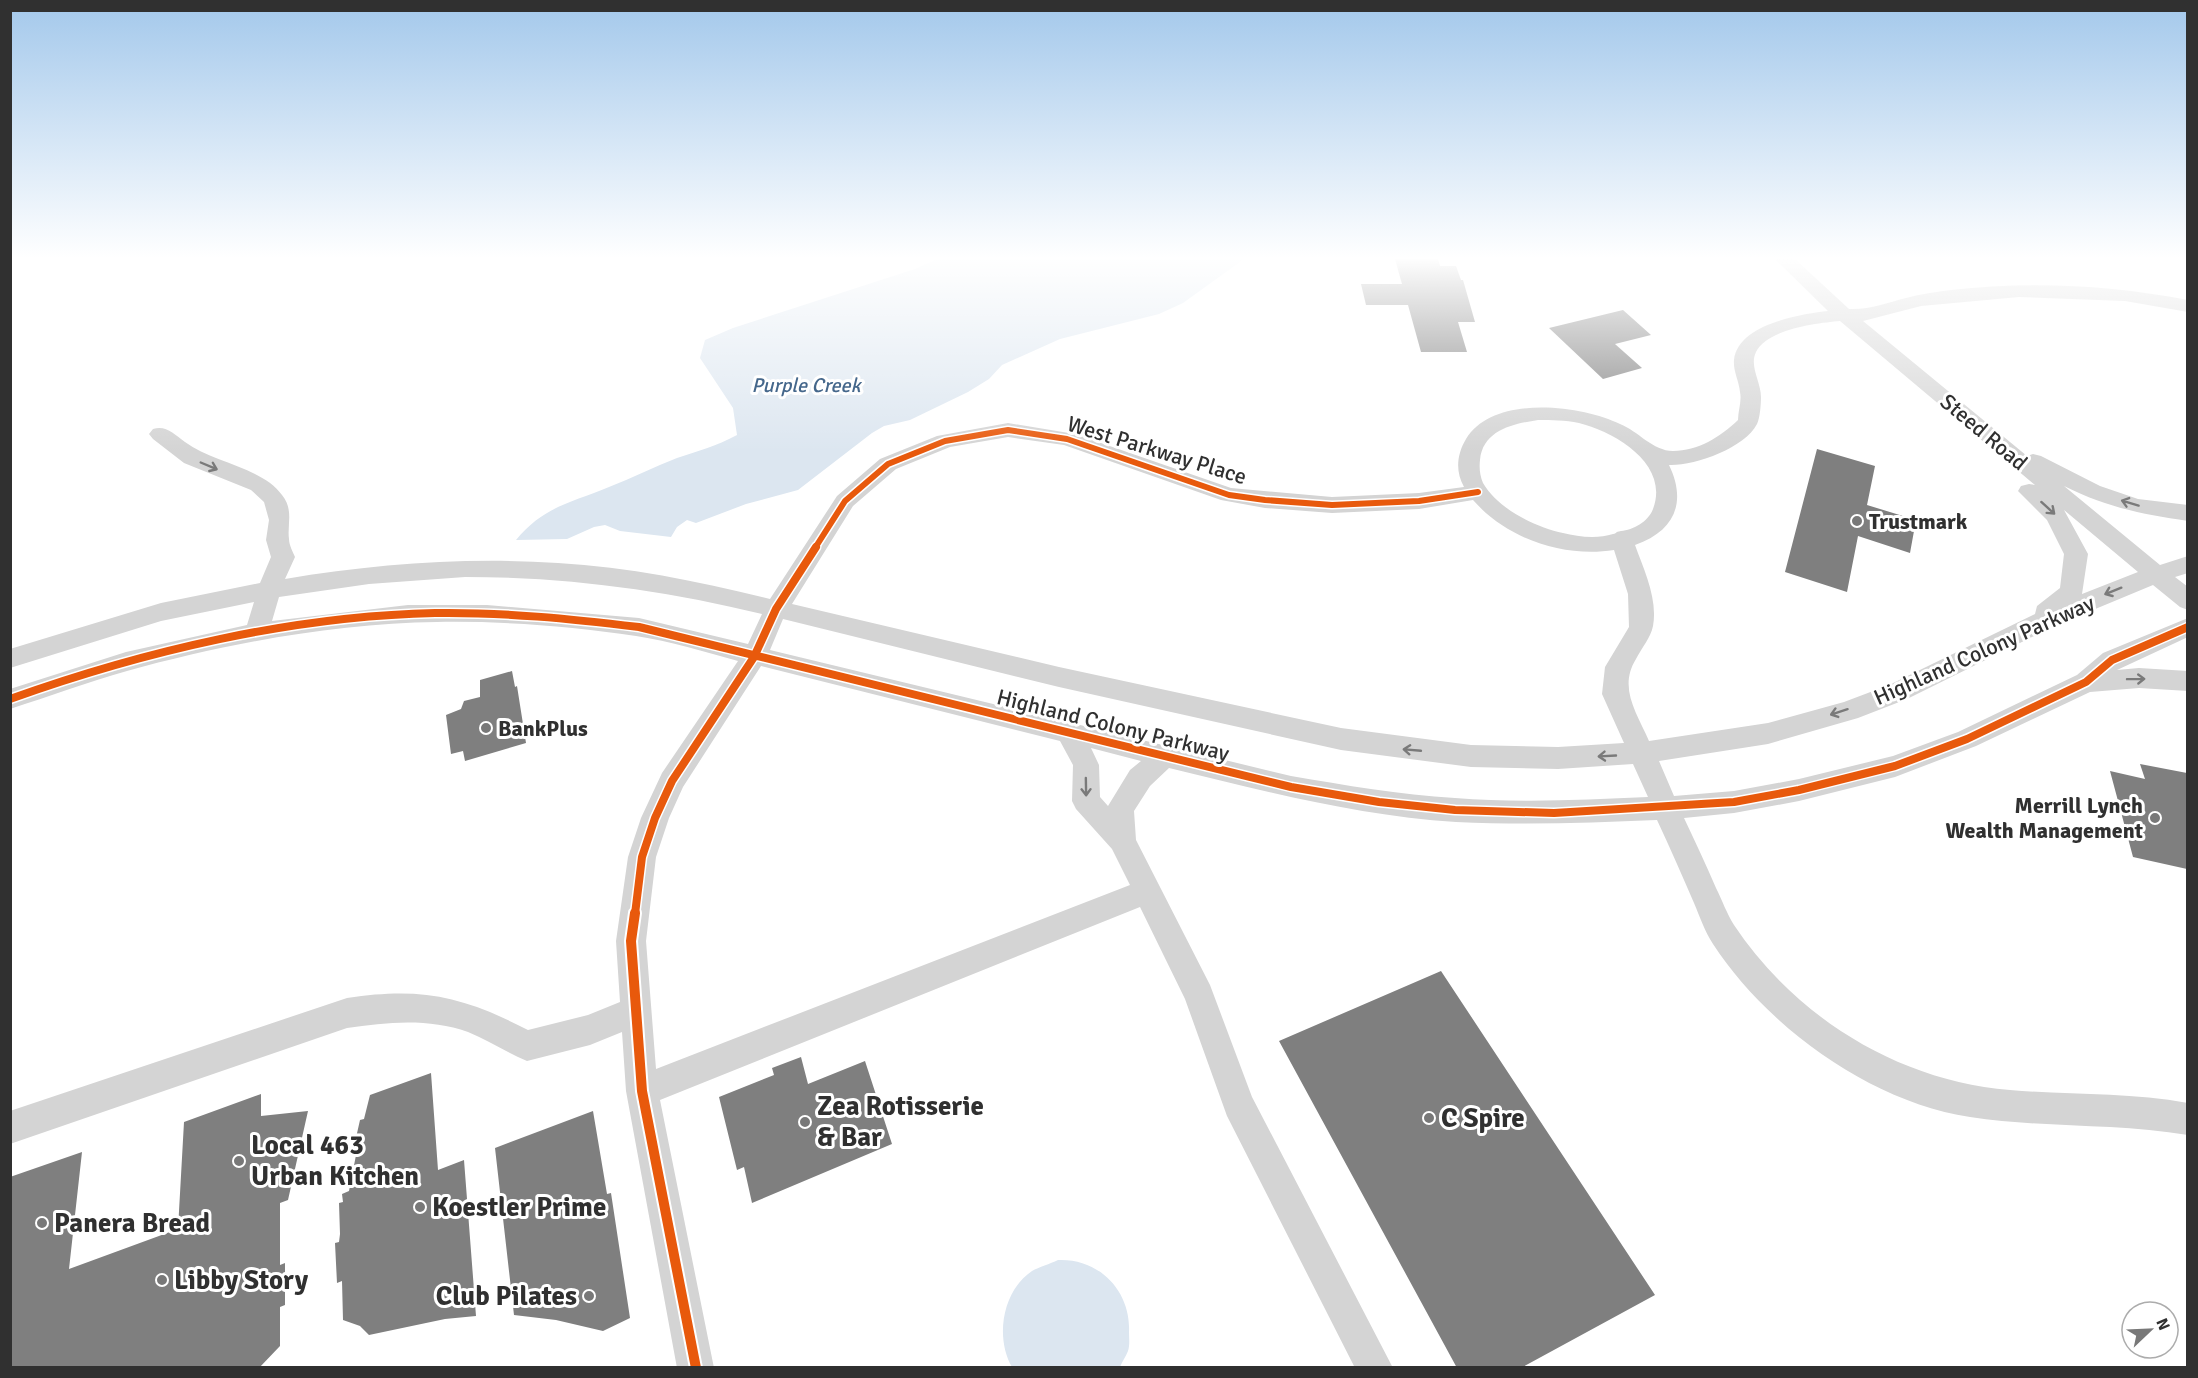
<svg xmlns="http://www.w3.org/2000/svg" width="2198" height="1378" font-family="Signika,sans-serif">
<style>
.water{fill:#dce6f0}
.building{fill:#7f7f7f}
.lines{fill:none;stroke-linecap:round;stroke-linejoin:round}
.minor{fill:#d4d4d4;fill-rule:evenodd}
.cycleway-far2-casing{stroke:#fff;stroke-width:9}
.cycleway-far1-casing{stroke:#fff;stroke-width:11}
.cycleway-casing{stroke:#fff;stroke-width:14}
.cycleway-far2{stroke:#e8590c;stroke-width:6}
.cycleway-far1{stroke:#e8590c;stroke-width:8}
.cycleway{stroke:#e8590c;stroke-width:10}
.oneway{stroke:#7a7a7a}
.poi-dot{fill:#787878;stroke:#fff;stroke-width:2}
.labels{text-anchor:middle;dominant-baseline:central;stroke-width:6;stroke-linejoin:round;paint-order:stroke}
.far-water-label{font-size:20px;font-style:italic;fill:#45678b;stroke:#fff}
.street-label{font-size:22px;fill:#303030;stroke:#fff}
.poi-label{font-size:22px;font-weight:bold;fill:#303030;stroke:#fff;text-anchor:start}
.near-poi-label{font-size:27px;font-weight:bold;fill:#303030;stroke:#fff;text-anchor:start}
</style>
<rect width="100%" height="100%" fill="#fff"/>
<path class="water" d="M 937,259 L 1244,259 L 1183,303 L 1159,314 L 1060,339 L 1002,365 L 989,379 L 968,392 L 910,420 L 884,426 L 872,433 L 798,490 L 746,504 L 696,523 L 687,520 L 677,527 L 671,537 L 620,531 L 605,525 L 594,527 L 567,539 L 516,540 C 544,506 571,503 609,487 C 632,478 654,467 677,458 C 698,451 717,446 737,435 L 733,408 L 700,358 L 705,340 L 733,328 L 915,269 Z
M 1058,1260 C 1099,1258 1131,1291 1129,1332 C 1129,1338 1130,1345 1128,1351 C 1126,1356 1122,1362 1120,1367 L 1012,1367 C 995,1338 1002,1291 1032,1271 C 1039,1267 1050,1264 1058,1260 Z"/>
<path class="building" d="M 1395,259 L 1438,259 L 1440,266 L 1456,266 L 1461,280 L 1463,280 L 1475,322 L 1458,322 L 1467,352 L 1421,352 L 1408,305 L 1366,305 L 1361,284 L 1402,284 Z
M 1623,310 L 1651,335 L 1615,344 L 1642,368 L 1603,379 L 1549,328 Z
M 1817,449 L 1875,466 L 1867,505 L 1916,520 L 1910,553 L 1858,536 L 1847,592 L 1785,572 Z
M 512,671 L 515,687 L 517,686 L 526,743 L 465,761 L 463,751 L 451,754 L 446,715 L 461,709 L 464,701 L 480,697 L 480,680 Z
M 2140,764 L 2187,773 L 2187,869 L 2133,857 L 2110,771 L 2145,779 Z
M 1441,971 L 1655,1295 L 1521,1368 L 1457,1368 L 1279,1041 Z
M 801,1057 L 808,1084 L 865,1061 L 892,1144 L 752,1203 L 744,1167 L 737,1170 L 719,1097 L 774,1075 L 772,1068 Z
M 431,1073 L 438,1170 L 464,1160 L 476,1316 L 445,1319 L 369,1335 L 360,1326 L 343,1320 L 342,1281 L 337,1283 L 335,1243 L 339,1242 L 340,1234 L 339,1203 L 343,1202 L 342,1194 L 349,1191 L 357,1150 L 353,1151 L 360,1120 L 364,1119 L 370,1095 Z
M 261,1094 L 261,1116 L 308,1111 L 288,1200 L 280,1203 L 280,1265 L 285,1263 L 285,1305 L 280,1307 L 280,1346 L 259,1368 L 10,1368 L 10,1177 L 82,1152 L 69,1269 L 178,1229 L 184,1122 Z
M 593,1111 L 607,1194 L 611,1193 L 630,1318 L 603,1331 L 556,1320 L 514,1315 L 495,1148 Z"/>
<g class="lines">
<path class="minor" d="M 1775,259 L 1795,259 L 1849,309 C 1870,310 1886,303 1906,298 C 1921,294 1936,292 1951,290 C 2030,281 2110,285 2188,300 L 2188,312 L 2125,301 L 2019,297 L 1921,306 L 1863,321 L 2027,456 L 2033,454 L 2041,456 L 2100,486 L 2138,499 L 2188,505 L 2188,521 C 2141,514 2106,507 2064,486 L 2160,565 L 2188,556 L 2188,573 L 2175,577 L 2188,587 L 2188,610 L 2180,607 L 2153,585 L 2052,627 L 1907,699 L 1858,718 L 1768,744 L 1659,761 L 1674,796 L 1734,791 L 1799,779 L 1893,756 L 1958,732 L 2077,675 L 2103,653 L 2188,618 L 2188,637 L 2117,670 L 2139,668 L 2188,671 L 2188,691 L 2139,688 L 2090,692 L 1976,746 L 1895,777 L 1799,801 L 1734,813 L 1684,818 C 1695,841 1706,865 1716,888 C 1722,900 1727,914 1734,925 C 1796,1018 1899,1081 2010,1090 C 2070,1095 2128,1092 2188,1103 L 2188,1135 C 2116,1123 2042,1128 1970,1117 C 1871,1102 1767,1027 1713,944 C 1705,932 1700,917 1694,903 C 1682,875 1670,848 1657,820 C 1590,823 1524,825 1456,822 C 1359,816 1264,791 1169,768 L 1150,786 L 1134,811 L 1136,840 L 1210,985 L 1252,1097 L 1393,1368 L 1355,1368 L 1227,1116 L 1185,999 L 1140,907 L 660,1100 L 714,1368 L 677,1368 L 626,1091 L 622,1032 L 590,1045 L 527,1061 C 507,1053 488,1040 468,1032 C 429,1018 387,1022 347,1028 L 10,1144 L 10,1111 L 347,998 C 421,987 462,996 528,1030 L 588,1015 L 620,1002 L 616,941 L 628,857 L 641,818 L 662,773 L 738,661 C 705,652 670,641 636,636 C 571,626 503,621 437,622 C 336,623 224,644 127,671 C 88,682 50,696 10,709 L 10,689 L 126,652 L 247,625 L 254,602 L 161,621 L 10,668 L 10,649 L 161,603 L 260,583 L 271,557 L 266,540 L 269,520 L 264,502 L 251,490 L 184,463 L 153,439 L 149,434 L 153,429 C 166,425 174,434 185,442 C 213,463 262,467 282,495 C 294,510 287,524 289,539 C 289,545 293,552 295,557 L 285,579 C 375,564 466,557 558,563 C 630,567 701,582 770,599 L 837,496 L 880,459 L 937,436 L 1008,423 L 1075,434 L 1231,488 L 1332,497 L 1419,493 L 1464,487 C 1455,471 1457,454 1466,439 C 1493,394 1581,405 1620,424 C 1638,431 1653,451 1673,451 C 1698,451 1720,437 1738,420 C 1738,411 1742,401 1740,392 C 1739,381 1733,371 1734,360 C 1738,324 1801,314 1828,311 ZM 1840,321 L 2035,485 L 2029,484 L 2021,486 L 2018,491 L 2047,520 L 2064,554 L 2060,588 L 2037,606 L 2035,614 L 1889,685 L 1844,702 L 1768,723 L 1649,741 C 1637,713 1618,688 1636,659 C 1641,649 1651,637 1653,626 C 1658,599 1644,570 1635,545 C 1675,531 1687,502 1669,465 C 1694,466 1745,448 1757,424 C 1760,418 1761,404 1761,397 C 1761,382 1749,366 1756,352 C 1767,329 1817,323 1840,321 ZM 1538,420 C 1552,420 1565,420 1579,423 C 1615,432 1670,464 1653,509 C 1648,522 1633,530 1621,531 C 1614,532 1618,533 1613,534 C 1598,539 1578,537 1563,533 C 1535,527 1498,509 1483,483 C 1480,476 1479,468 1480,460 C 1483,430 1513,424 1538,420 ZM 1008,437 L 1064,445 L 1221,500 L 1265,508 L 1332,513 L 1419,509 L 1473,500 C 1507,539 1564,558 1614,550 L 1628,594 L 1629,627 L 1605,667 L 1602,694 L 1624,743 L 1558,747 L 1471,745 L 1341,728 L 1059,667 L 792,604 L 853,506 L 896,469 L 950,447 ZM 2064,510 L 2138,572 L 2082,594 L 2088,554 ZM 465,577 C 566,577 663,590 762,614 L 748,644 L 639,618 L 487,605 L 408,605 L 272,621 L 279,597 L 369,584 ZM 783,619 L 1059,687 L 1341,750 L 1471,767 L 1558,769 L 1633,764 L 1648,797 C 1583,800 1519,803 1455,798 C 1400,795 1345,785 1291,776 L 770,650 ZM 761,666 L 1060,741 L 1073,765 L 1072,801 L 1076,809 L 1112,849 L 1130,885 L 656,1069 L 646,941 L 656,857 L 669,818 L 683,787 ZM 1091,748 L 1141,761 L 1130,770 L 1108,806 L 1100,797 L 1099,765 Z"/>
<defs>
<path id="cycleway-far2" d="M 815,548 L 845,501 L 888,464 L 945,441 L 1008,430 L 1067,439 L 1229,495 L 1265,500 L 1332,505 L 1419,501 L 1478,492"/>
<path id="cycleway-far1" d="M 10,699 C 144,651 293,616 435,613 C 503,612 572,619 639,627 L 1291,787 L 1379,802 L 1455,810 L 1554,813 L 1734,802 L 1799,790 L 1895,766 L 1967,739 L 2086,682 L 2112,660 L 2188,627
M 635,914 L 642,857 L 655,818 L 672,781 L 754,657 L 776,609 L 816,547"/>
<path id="cycleway" d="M 635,913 L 631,941 L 642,1091 L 696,1368"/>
</defs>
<use href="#cycleway-far2" class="cycleway-far2-casing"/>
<use href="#cycleway-far1" class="cycleway-far1-casing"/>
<use href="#cycleway" class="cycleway-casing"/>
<use href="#cycleway-far2" class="cycleway-far2"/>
<use href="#cycleway-far1" class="cycleway-far1"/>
<use href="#cycleway" class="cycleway"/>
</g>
<defs><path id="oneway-shaft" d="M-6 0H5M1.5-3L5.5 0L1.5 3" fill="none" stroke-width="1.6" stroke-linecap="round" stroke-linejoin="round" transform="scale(1.5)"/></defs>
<g class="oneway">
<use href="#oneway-shaft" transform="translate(209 466) rotate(23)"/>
<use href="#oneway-shaft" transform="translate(2130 503) rotate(-163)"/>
<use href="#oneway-shaft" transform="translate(2048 508) rotate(42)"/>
<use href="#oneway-shaft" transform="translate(2113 591) rotate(158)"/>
<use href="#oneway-shaft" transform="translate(2136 679) rotate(-1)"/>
<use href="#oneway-shaft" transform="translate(1839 712) rotate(162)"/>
<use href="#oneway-shaft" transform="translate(1412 750) rotate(-175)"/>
<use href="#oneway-shaft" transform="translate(1607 756) rotate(177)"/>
<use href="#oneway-shaft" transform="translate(1086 787) rotate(89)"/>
</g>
<linearGradient id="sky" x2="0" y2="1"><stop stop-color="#a3c8eb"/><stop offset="0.57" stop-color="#fff"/><stop offset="1" stop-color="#fff" stop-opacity="0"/></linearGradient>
<rect width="2198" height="452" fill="url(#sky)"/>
<g class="poi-dot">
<circle cx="1857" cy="521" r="6"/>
<circle cx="486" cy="728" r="6"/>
<circle cx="2155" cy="818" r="6"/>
<circle cx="1429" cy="1118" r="6"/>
<circle cx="805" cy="1122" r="6"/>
<circle cx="239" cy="1161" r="6"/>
<circle cx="420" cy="1207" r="6"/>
<circle cx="42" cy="1223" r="6"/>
<circle cx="162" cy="1280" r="6"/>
<circle cx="589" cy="1296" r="6"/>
</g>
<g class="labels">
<g class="far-water-label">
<text x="806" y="385">Purple Creek</text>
</g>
<g class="street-label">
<text transform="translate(1984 432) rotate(40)">Steed Road</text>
<text transform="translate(1157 450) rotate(17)">West Parkway Place</text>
<text transform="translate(1984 650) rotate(-24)">Highland Colony Parkway</text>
<text transform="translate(1113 725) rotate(14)">Highland Colony Parkway</text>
</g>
<g class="poi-label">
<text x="1869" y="521">Trustmark</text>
<text x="498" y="728">BankPlus</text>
<text x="2143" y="805" text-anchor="end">Merrill Lynch<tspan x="2143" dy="25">Wealth Management</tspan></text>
</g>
<g class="near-poi-label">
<text x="817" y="1106">Zea Rotisserie<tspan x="817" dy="31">&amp; Bar</tspan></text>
<text x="1441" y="1118">C Spire</text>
<text x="251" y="1145">Local 463<tspan x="251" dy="31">Urban Kitchen</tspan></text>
<text x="432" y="1207">Koestler Prime</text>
<text x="54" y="1223">Panera Bread</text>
<text x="174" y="1280">Libby Story</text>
<text x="577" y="1296" text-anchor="end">Club Pilates</text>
</g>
</g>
<rect width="2198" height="1378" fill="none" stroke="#303030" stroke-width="24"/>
<g transform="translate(2150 1330) rotate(67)"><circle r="28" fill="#ffffff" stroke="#acacac" stroke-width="1.5"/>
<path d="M0-4.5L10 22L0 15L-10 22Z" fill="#787878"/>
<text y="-9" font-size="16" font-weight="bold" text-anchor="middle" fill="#303030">N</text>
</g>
</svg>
